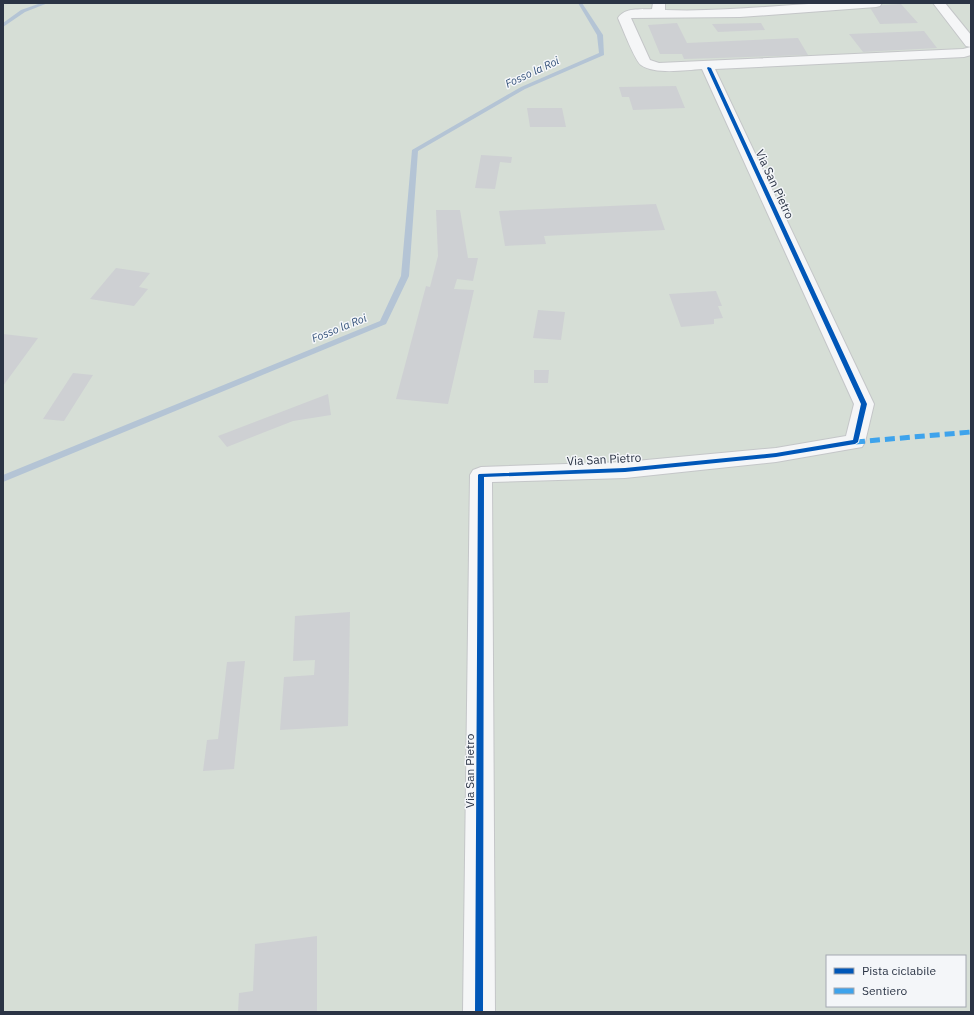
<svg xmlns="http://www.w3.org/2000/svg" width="974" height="1015" font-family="'IBM Plex Sans',sans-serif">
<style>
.green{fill:#d6ded6;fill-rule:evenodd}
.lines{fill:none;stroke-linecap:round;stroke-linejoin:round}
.stream{fill:#b4c4d5;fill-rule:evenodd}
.building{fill:#ced0d3}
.minor-casing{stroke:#c4c6c8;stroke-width:2}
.minor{fill:#f5f6f7;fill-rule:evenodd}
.quiet{stroke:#3ea3ec;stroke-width:5;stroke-dasharray:10 5;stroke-linecap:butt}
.cycleway-casing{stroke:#f4f6f9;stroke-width:2}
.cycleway{fill:#0057b8;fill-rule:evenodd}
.labels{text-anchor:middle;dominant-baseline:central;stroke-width:3;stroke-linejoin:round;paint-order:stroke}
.far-water-label{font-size:11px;font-style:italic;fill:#34527a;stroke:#f4f6f9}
.street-label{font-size:12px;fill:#2b3445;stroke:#f4f6f9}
</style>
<rect width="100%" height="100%" fill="#e6e8ea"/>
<path class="green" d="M 3,3 L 971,3 L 971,1012 L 3,1012 ZM 827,956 L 965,956 L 965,1006 L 827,1006 Z"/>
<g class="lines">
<path class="stream" d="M 41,3 L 48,3 L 25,12 L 3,27 L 3,23 L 21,10 Z
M 578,3 L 582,3 L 603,35 L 604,55 L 525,89 L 418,151 L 409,276 L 386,324 L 3,482 L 3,475 L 380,321 L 401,276 L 412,150 L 521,87 L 599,53 L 597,35 Z"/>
</g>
<path class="building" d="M 901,4 L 918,23 L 880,24 L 869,6 Z
M 677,23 L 687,43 L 798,38 L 808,55 L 684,59 L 682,54 L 660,54 L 648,25 Z
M 761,23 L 765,30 L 718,32 L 712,24 Z
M 924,31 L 937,48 L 863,52 L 849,34 Z
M 676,86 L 685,108 L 633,110 L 629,97 L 622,97 L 619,87 Z
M 527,108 L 562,108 L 566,127 L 530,127 Z
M 481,155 L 512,157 L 511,163 L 500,162 L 495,189 L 475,188 Z
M 656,204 L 665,230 L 544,236 L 546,244 L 505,246 L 499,211 Z
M 436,210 L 460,210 L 468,258 L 478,258 L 473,281 L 457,279 L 454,289 L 474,290 L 448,404 L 396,399 L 426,286 L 430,287 L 438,256 Z
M 116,268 L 150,273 L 139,287 L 148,289 L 134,306 L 90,299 Z
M 716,291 L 722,306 L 718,306 L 723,318 L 714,319 L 714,324 L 681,327 L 669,294 Z
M 538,310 L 565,312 L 561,340 L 533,338 Z
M 3,334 L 38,338 L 3,386 Z
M 534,370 L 549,370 L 548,383 L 534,383 Z
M 73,373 L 93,375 L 64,421 L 43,419 Z
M 328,394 L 331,415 L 293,421 L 227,447 L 218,436 Z
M 350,612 L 348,726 L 280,730 L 284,677 L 314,675 L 315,660 L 293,661 L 295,616 Z
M 245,661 L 234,769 L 203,771 L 207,740 L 218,739 L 227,662 Z
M 317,936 L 317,1012 L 238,1012 L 239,993 L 253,991 L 255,944 Z"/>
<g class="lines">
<defs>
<path id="minor" d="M 653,3 L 665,3 L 665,10 C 718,12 770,6 824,3 C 843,2 863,3 882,3 L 880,6 L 876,7 L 740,17 L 631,18 L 650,60 L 659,63 L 963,49 L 971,47 L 971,55 L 964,57 L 715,69 L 874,404 L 865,442 L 862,447 L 776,462 L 625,478 L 492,482 L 495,1012 L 463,1012 L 470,475 L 473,470 L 481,467 L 625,462 L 776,448 L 846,436 L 854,404 L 702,69 C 686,70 655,75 641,65 C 635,61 622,27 618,18 C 625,7 640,10 652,9 Z
M 933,3 L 945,3 L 971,35 L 971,47 L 966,46 Z"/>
</defs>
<use href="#minor" class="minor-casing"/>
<use href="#minor" class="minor"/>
<path class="quiet" d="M 855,442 L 971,432"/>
<defs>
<path id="cycleway" d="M 708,67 L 711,68 L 867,404 L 858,442 L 855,444 L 776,457 L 625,472 L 484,477 L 483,1012 L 475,1012 L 478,475 L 479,474 L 625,468 L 776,453 L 853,440 L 861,404 L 707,68 Z"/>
</defs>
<use href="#cycleway" class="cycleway-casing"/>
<use href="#cycleway" class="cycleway"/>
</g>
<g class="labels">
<g class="far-water-label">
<text transform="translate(532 72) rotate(-25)">Fosso la Roi</text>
<text transform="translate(339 328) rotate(-22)">Fosso la Roi</text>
</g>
<g class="street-label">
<text transform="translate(775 184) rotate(65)">Via San Pietro</text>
<text transform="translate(604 459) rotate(-3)">Via San Pietro</text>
<text transform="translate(469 771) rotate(-90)">Via San Pietro</text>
</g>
</g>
<rect width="974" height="1015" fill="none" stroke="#2b3445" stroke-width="8"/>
<rect x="826" y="955" width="140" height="52" fill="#f4f6f9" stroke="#a4a8b1"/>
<rect x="834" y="968" width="20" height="6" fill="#0057b8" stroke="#a4a8b1"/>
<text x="862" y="975" font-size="12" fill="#2b3445">Pista ciclabile</text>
<rect x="834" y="988" width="20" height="6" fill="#3ea3ec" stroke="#a4a8b1"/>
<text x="862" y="995" font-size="12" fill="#2b3445">Sentiero</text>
</svg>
